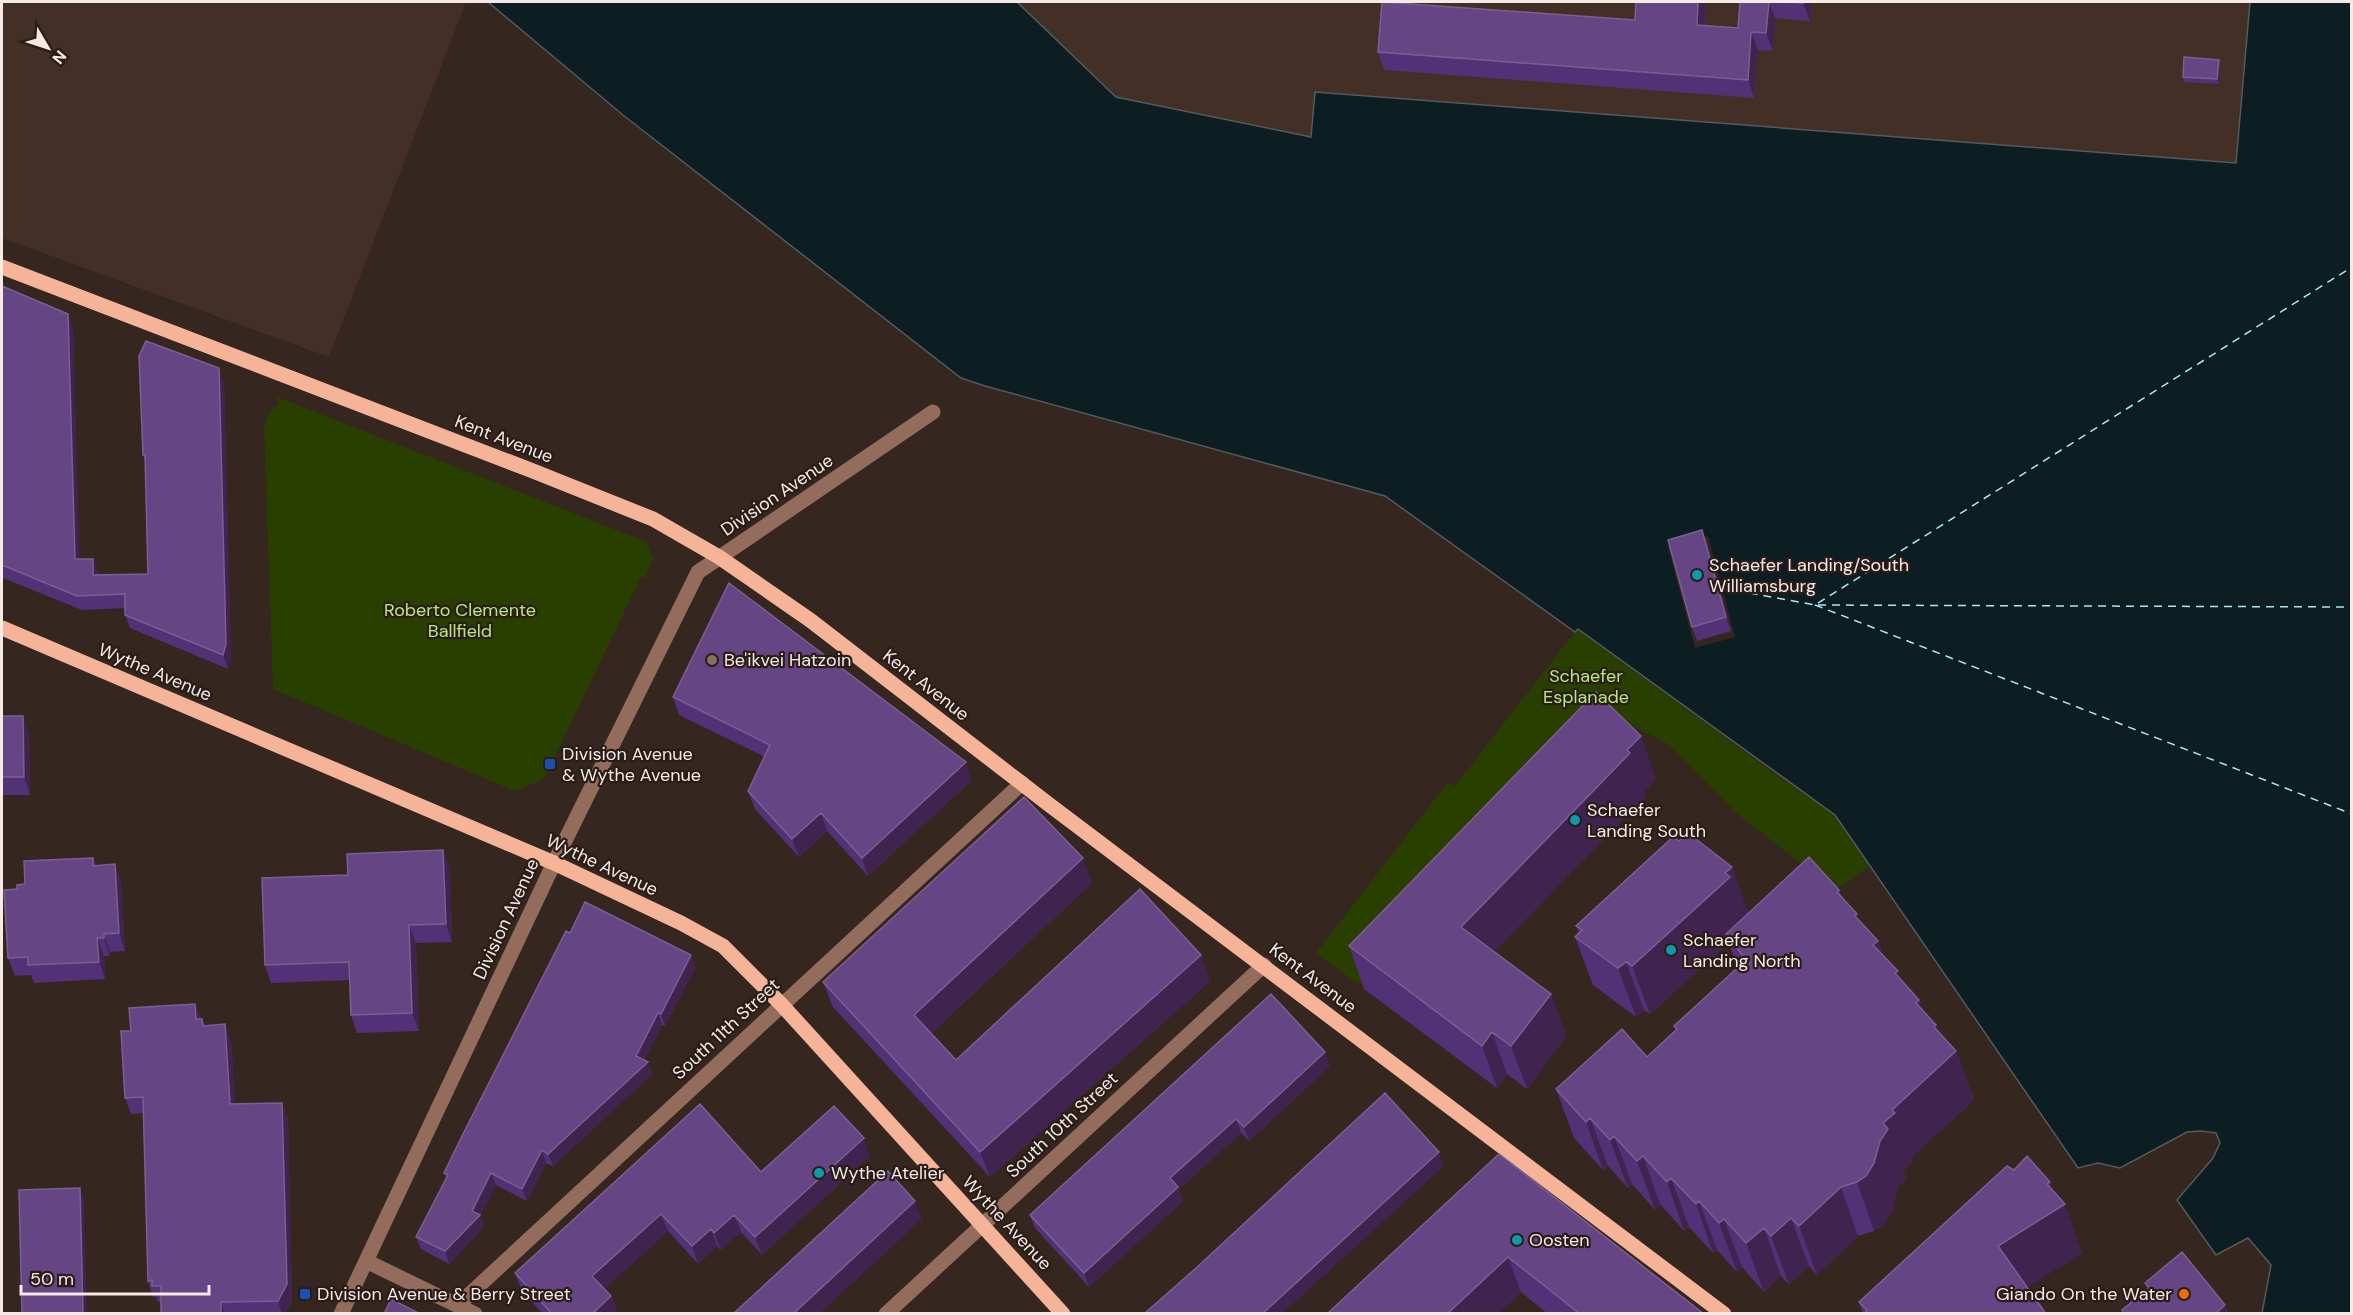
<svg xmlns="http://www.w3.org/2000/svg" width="2353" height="1315" font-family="'DM Sans',sans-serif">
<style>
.built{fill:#442f26}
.green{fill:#293f00}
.water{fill:#0d1e23;stroke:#535b5e;stroke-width:1.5}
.pier{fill:#352620}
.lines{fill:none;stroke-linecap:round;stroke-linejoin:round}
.ferry{stroke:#ade6f7;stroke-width:1.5;stroke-dasharray:8 6;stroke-linecap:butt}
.minor{stroke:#946c5c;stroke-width:15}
.major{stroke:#f5b398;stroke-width:15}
.wall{fill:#533177}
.shaded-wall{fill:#40244f}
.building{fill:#654583;stroke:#7b5f93;stroke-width:1.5}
.culture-dot{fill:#0f9aa8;stroke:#2a1c17;stroke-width:2}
.education-dot{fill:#8d6e63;stroke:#2a1c17;stroke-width:2}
.transit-dot{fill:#1a4fb4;stroke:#2a1c17;stroke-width:2}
.food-dot{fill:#e8710a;stroke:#2a1c17;stroke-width:2}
.labels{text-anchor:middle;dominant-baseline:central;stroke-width:4.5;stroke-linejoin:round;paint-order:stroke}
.street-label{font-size:18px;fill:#f5eae6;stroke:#2a1c17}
.poi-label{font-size:18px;fill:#f5eae6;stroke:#2a1c17;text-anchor:start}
.park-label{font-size:18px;fill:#b7ea74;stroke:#2a1c17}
</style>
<rect width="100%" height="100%" fill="#352620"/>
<path class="built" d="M 2,2 L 466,2 L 329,357 L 2,238 Z
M 1017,2 L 2250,2 L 2236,163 L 1316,92 L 1312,137 L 1116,97 Z"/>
<path class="green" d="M 277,397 L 647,542 L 653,559 L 645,578 L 641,577 L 544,779 L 515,791 L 273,689 L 264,427 C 265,418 270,409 279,405 Z
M 1577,629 L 1783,780 L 1836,815 L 1870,866 L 1838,888 L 1794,858 L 1735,812 L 1668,744 L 1615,717 L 1358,984 L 1316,953 L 1448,782 L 1455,786 Z"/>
<path class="water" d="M 488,2 L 1017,2 L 1116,97 L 1311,137 L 1315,92 L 2236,163 L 2250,2 L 2351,2 L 2351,1313 L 2262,1313 L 2271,1265 L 2248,1238 L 2216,1255 L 2177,1200 L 2213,1158 L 2220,1143 L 2216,1133 L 2201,1131 L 2187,1132 L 2120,1168 L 2098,1163 L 2078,1168 L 1835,815 L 1578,629 L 1575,632 L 1385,496 L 985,386 L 961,378 L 623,115 Z"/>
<path class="pier" d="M 1708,536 L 1735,637 L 1695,648 L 1668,547 Z"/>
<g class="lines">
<path class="ferry" d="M 1722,588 L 1815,605 L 2352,267
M 1815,605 L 2352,814
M 1818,605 L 2352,607"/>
<path class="minor" d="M 366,1261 L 475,1314
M 458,1305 L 1022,783
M 341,1314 L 554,863 L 698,572 L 933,412
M 886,1314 L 1264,965"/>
<path class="major" d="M 2,267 L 533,471 L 653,519 L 719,557 L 810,620 L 1047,803 L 1724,1314
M 2,628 L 554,863 L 681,923 L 723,946 L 781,1004 L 1063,1314"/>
</g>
<path class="wall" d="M 1636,2 L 1704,2 L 1706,8 L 1705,26 L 1738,28 L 1740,2 L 1812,2 L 1810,21 L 1775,18 L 1773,51 L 1758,50 L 1754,98 L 1384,70 L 1378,52 L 1635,20 Z
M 2219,60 L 2220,64 L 2219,84 L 2184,82 L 2183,77 Z
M 2,286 L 68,314 L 73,328 L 79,559 L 93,559 L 98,575 L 148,574 L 145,462 L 143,455 L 224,382 L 231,658 L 228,669 L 130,628 L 125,615 L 125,608 L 82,610 L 3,578 L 2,574 Z
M 1702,530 L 1707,544 L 1731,631 L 1697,641 L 1692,627 Z
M 673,697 L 972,780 L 868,876 L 827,831 L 799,857 L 755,809 L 748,791 L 765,757 L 679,715 Z
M 2,716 L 29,734 L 30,795 L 2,795 Z
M 1656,779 L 1644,792 L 1646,796 L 1494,951 L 1551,994 L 1566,1036 L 1527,1089 L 1507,1074 L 1497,1088 L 1364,989 L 1349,946 Z
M 93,858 L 96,865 L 115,864 L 121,882 L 125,951 L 110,952 L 110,956 L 104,956 L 105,979 L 34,983 L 31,975 L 15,976 L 8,958 L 17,889 L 25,884 Z
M 450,868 L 452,942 L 416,943 L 419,1031 L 357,1033 L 351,1015 L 350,980 L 271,983 L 265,965 L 348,875 Z
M 1092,883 L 931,1033 L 956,1060 L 1201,955 L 1210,981 L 990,1177 L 833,1007 L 823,982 Z
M 1839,890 L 1842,898 L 1859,921 L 1878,941 L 1883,955 L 1901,980 L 1919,1000 L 1923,1010 L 1939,1032 L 1956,1051 L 1974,1100 L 1911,1157 L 1913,1161 L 1903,1170 L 1906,1178 L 1897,1189 L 1892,1212 L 1884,1225 L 1874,1231 L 1858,1236 L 1817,1275 L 1809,1266 L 1789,1285 L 1781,1276 L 1764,1292 L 1742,1267 L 1737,1272 L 1717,1250 L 1713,1253 L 1689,1227 L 1684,1231 L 1660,1204 L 1655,1210 L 1632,1184 L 1628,1188 L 1608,1166 L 1603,1170 L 1574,1138 L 1556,1089 L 1647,1057 L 1676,1031 L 1674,1026 L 1738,968 L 1729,943 L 1650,1014 L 1644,1010 L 1636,1017 L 1593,985 L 1575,937 L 1579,934 L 1576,926 L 1749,913 Z
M 570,933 L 691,955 L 695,968 L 665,1026 L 662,1025 L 644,1060 L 652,1074 L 553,1166 L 546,1163 L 527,1201 L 496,1185 L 480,1216 L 484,1227 L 449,1264 L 421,1249 L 416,1237 L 446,1178 L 444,1173 Z
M 195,1004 L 201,1019 L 202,1019 L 205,1026 L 231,1041 L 235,1104 L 288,1119 L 292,1300 L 285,1314 L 161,1314 L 161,1302 L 158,1302 L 156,1297 L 153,1297 L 148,1281 L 143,1113 L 131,1114 L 125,1098 Z
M 1330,1066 L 1249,1141 L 1241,1133 L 1179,1189 L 1183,1201 L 1089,1287 L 1035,1228 L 1030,1215 Z
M 1499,1154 L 1704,1314 L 1548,1314 L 1521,1292 L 1498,1314 Z
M 870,1156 L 762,1255 L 741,1232 L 721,1250 L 717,1246 L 698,1264 L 668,1231 L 604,1289 L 611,1296 L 618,1314 L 543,1314 L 522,1291 L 515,1273 L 761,1172 Z
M 2055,1193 L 2082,1253 L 2027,1287 L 1863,1314 L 1859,1302 Z"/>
<path class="shaded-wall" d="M 1698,2 L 1704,2 L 1706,8 L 1703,43 L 1697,25 Z
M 1769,2 L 1775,18 L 1773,51 L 1766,33 Z
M 1803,2 L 1812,2 L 1810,21 L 1803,3 Z
M 1751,32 L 1758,50 L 1754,98 L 1748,80 Z
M 2219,60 L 2220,64 L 2219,84 L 2217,79 Z
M 68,314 L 73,328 L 80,573 L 75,559 Z
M 219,368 L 224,382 L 231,658 L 228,669 L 223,655 Z
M 1702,530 L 1707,544 L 1731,631 L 1726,617 Z
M 93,559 L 98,572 L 98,589 L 93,575 Z
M 23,716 L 29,734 L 30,795 L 24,777 Z
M 1641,736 L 1656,779 L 1644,792 L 1646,796 L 1476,969 L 1461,927 Z
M 966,762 L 972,780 L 868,876 L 862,858 Z
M 821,813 L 827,831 L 799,857 L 792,839 Z
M 443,850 L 450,868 L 452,942 L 446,924 Z
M 1083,858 L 1092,883 L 923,1040 L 914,1015 Z
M 115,864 L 121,882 L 125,951 L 119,933 Z
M 1732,867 L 1749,915 L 1726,934 L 1729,943 L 1650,1014 L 1632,966 Z
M 409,925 L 416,943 L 419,1031 L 412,1013 Z
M 104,934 L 110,952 L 110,956 L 104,938 Z
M 97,938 L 104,956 L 105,979 L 99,962 Z
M 1878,941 L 1895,990 L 1873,945 Z
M 691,955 L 695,968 L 665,1026 L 661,1014 Z
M 1201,955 L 1210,981 L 990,1177 L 980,1152 Z
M 1626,962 L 1644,1010 L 1636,1017 L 1618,968 Z
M 1551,994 L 1566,1036 L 1527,1089 L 1511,1046 Z
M 1919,1000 L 1937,1049 L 1916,1003 Z
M 195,1004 L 201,1020 L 196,1019 Z
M 658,1013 L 662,1025 L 640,1068 L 636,1056 Z
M 225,1024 L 231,1041 L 236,1120 L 230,1104 Z
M 1936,1025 L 1948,1059 L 1956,1051 L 1974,1100 L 1911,1157 L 1913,1161 L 1903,1170 L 1906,1178 L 1897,1189 L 1892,1212 L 1884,1225 L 1874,1231 L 1857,1182 L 1880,1141 L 1883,1123 L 1892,1110 L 1934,1027 Z
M 1492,1032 L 1507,1074 L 1497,1088 L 1482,1046 Z
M 1325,1052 L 1330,1066 L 1249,1141 L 1244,1127 Z
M 648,1062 L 652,1074 L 553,1166 L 548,1154 Z
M 282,1103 L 288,1119 L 292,1300 L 285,1314 L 282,1314 L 278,1301 Z
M 1590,1118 L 1608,1166 L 1603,1170 L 1586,1122 Z
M 1236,1119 L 1241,1133 L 1179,1189 L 1183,1201 L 1089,1287 L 1084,1273 L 1170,1178 Z
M 1614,1136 L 1632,1184 L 1628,1188 L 1610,1140 Z
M 864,1138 L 870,1156 L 762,1255 L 755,1237 Z
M 542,1150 L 546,1163 L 527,1201 L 522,1189 Z
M 1439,1152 L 1444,1166 L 1282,1314 L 1262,1314 Z
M 1643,1156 L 1660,1204 L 1655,1210 L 1637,1161 Z
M 491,1173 L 496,1185 L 480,1216 L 484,1227 L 449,1264 L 445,1251 L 472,1211 Z
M 1671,1178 L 1689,1227 L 1684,1231 L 1667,1182 Z
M 2050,1182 L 2060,1207 L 2065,1204 L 2082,1253 L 2015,1295 L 1998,1246 L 2047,1184 Z
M 1841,1187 L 1858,1236 L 1817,1275 L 1799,1226 Z
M 80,1188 L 84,1198 L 87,1314 L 83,1314 Z
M 915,1201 L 922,1219 L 819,1314 L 793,1314 Z
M 1699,1201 L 1717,1250 L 1713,1253 L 1696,1204 Z
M 661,1214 L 668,1231 L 599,1294 L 592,1276 Z
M 734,1215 L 741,1232 L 721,1250 L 714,1233 Z
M 1791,1218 L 1809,1266 L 1789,1285 L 1771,1236 Z
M 1724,1219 L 1742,1267 L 1737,1272 L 1719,1223 Z
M 1764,1228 L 1781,1276 L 1764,1292 L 1746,1243 Z
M 711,1229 L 717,1246 L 698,1264 L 692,1246 Z
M 1508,1257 L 1521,1292 L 1498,1314 L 1447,1314 Z
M 611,1296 L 618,1314 L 592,1314 Z
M 221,1302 L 225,1314 L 221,1314 Z
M 2225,1305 L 2229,1314 L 2215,1314 Z"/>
<path class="building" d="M 1382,2 L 1635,20 L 1636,2 L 1698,2 L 1697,25 L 1738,28 L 1740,2 L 1769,2 L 1766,33 L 1751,32 L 1748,80 L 1378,52 Z
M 1784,2 L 1803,2 L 1803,3 Z
M 2184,57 L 2219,60 L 2217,79 L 2183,77 Z
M 2,286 L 68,314 L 75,559 L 93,559 L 93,575 L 148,574 L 145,455 L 143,455 L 139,356 L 146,341 L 219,368 L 226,644 L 223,655 L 125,615 L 125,594 L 77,596 L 2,565 Z
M 1702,530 L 1726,617 L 1692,627 L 1668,540 Z
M 729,583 L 966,762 L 862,858 L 821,813 L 792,839 L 748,791 L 770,745 L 673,697 Z
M 1596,692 L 1641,736 L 1627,750 L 1630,753 L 1461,927 L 1551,994 L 1511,1046 L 1492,1032 L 1482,1046 L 1349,946 Z
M 2,716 L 23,716 L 24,777 L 2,777 Z
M 1024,797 L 1083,858 L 914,1015 L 956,1060 L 1140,889 L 1201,955 L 980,1152 L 823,982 Z
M 1688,833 L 1732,867 L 1725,873 L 1730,877 L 1632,966 L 1626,962 L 1618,968 L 1575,937 L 1582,930 L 1576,926 L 1673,837 L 1679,841 Z
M 443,850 L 446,924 L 409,925 L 412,1013 L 351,1015 L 349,962 L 265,965 L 262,878 L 348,875 L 347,854 Z
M 1809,857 L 1839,890 L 1837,892 L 1857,914 L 1855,916 L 1878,941 L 1873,945 L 1898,971 L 1895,973 L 1919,1000 L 1916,1003 L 1936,1025 L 1934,1027 L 1956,1051 L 1892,1110 L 1895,1113 L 1883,1123 L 1888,1129 L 1880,1141 L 1874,1163 L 1866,1176 L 1857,1182 L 1841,1187 L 1799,1226 L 1791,1218 L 1771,1236 L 1764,1228 L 1746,1243 L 1724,1219 L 1719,1223 L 1699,1201 L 1696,1204 L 1671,1178 L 1667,1182 L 1643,1156 L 1637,1161 L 1614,1136 L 1610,1140 L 1590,1118 L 1586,1122 L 1556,1089 L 1622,1029 L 1647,1057 L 1677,1029 L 1674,1026 L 1746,960 L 1726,934 Z
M 93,858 L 93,866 L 115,864 L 119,933 L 104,934 L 104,938 L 97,938 L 99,962 L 28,965 L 28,957 L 8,958 L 4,890 L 17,889 L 17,885 L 25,884 L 24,861 Z
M 585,902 L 691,955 L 661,1014 L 658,1013 L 636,1056 L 648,1062 L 548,1154 L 542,1150 L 522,1189 L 491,1173 L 472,1211 L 480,1215 L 445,1251 L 416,1237 L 448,1175 L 444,1173 L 463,1134 L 566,931 L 570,933 Z
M 1271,994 L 1325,1052 L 1244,1127 L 1236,1119 L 1170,1178 L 1178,1187 L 1084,1273 L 1030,1215 Z
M 195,1004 L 196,1019 L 202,1019 L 203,1026 L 225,1024 L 230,1104 L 282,1103 L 287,1284 L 278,1301 L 221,1302 L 221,1314 L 161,1314 L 161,1286 L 152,1286 L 152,1280 L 148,1281 L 143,1097 L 125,1098 L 121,1031 L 131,1031 L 129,1008 Z
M 1385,1093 L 1439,1152 L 1262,1314 L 1144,1314 L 1195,1269 Z
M 700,1104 L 761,1172 L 834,1106 L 864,1138 L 755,1237 L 734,1215 L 714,1233 L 711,1229 L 692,1246 L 661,1214 L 592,1276 L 611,1296 L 592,1314 L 552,1314 L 515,1273 Z
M 1499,1154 L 1704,1314 L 1580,1314 L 1508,1257 L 1447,1314 L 1327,1314 Z
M 2027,1156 L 2050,1182 L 2047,1184 L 2065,1204 L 1998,1246 L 2046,1314 L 1864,1314 L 1867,1310 L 1859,1302 L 2007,1166 L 2014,1170 Z
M 888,1171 L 915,1201 L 793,1314 L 733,1314 Z
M 80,1188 L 83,1314 L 22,1314 L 19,1190 Z
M 2182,1252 L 2225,1305 L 2215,1314 L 2124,1314 L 2122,1310 L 2149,1288 L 2145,1283 Z
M 391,1299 L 420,1314 L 384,1314 Z"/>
<g class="culture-dot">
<circle cx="1697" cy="575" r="6"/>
<circle cx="1575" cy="820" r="6"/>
<circle cx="1671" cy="950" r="6"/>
<circle cx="819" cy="1173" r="6"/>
<circle cx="1517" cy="1240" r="6"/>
</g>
<circle class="education-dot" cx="712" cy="660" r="6"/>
<g class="transit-dot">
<rect x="544" y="758" width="12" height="12" rx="3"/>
<rect x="299" y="1288" width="12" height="12" rx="3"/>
</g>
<circle class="food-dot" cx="2184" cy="1294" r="6"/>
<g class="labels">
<g class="street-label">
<text transform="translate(504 439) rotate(21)">Kent Avenue</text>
<text transform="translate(777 495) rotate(-34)">Division Avenue</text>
<text transform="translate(155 672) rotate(23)">Wythe Avenue</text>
<text transform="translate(926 685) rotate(38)">Kent Avenue</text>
<text transform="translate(602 865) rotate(25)">Wythe Avenue</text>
<text transform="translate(506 919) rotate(-65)">Division Avenue</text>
<text transform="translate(1313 978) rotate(37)">Kent Avenue</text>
<text transform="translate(726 1029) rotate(-43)">South 11th Street</text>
<text transform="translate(1062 1125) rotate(-43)">South 10th Street</text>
<text transform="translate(1007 1223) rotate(47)">Wythe Avenue</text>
</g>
<g class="poi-label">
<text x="1709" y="565">Schaefer Landing/South<tspan x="1709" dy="21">Williamsburg</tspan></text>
<text x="724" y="660">Be'ikvei Hatzoin</text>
<text x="562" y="754">Division Avenue<tspan x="562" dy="21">&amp; Wythe Avenue</tspan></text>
<text x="1587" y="810">Schaefer<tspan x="1587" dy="21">Landing South</tspan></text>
<text x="1683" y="940">Schaefer<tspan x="1683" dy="21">Landing North</tspan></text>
<text x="831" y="1173">Wythe Atelier</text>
<text x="1529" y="1240">Oosten</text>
<text x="317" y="1294">Division Avenue &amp; Berry Street</text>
<text x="2172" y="1294" text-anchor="end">Giando On the Water</text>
</g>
<g class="park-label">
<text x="460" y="610">Roberto Clemente<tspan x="460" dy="21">Ballfield</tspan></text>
<text x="1586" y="676">Schaefer<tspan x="1586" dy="21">Esplanade</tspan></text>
</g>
</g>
<rect width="2353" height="1315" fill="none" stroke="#f5eae6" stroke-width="6"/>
<g transform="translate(48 48) rotate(129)" stroke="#2a1c17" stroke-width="4.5" paint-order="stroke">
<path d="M0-4.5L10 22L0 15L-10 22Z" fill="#f5eae6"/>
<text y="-9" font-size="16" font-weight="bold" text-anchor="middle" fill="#f5eae6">N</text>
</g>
<path d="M21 1285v9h188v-9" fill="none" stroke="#f5eae6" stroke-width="3"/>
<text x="30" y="1285" font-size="18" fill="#f5eae6" stroke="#2a1c17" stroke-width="4.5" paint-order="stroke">50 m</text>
</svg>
